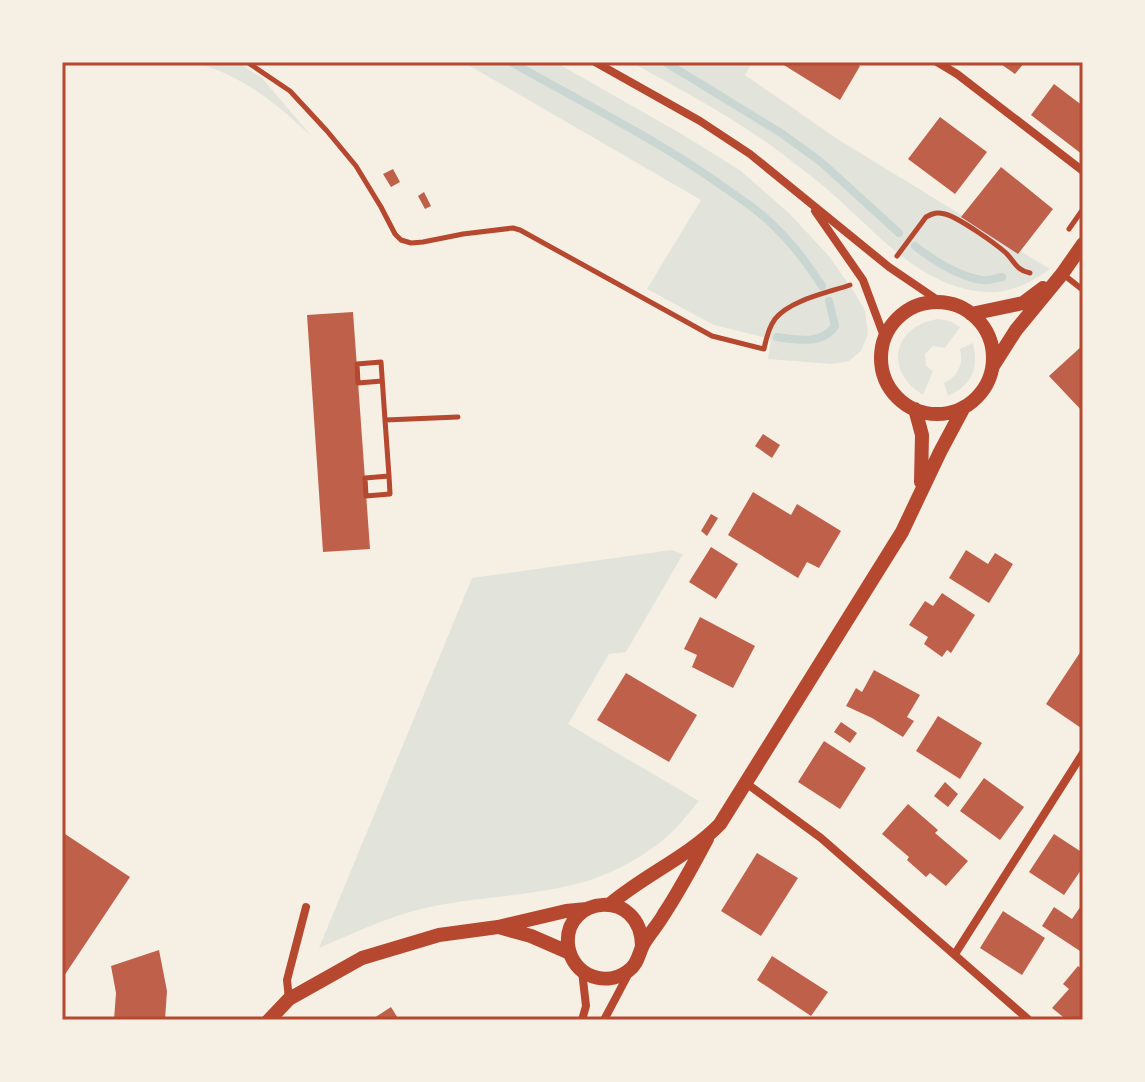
<svg xmlns="http://www.w3.org/2000/svg" width="1145" height="1082" font-family="Helvetica,sans-serif">
<style>
.green{fill:#e2e4dc}
.lines{fill:none;stroke-linecap:round;stroke-linejoin:round}
.stream{stroke:#c9d6d2;stroke-width:8}
.building{fill:#bf614a}
.path{stroke:#b5482f;stroke-width:5}
.service{stroke:#b5482f;stroke-width:6}
.minor{stroke:#b5482f;stroke-width:8}
.tertiary{stroke:#b5482f;stroke-width:14}
.neatline{fill:none;stroke:#b5482f;stroke-width:3}
</style>
<rect width="100%" height="100%" fill="#f6efe4"/>
<path class="green" d="M 194,62 L 237,62 L 262,78 L 314,139 C 277,104 244,76 194,62 Z
M 463,62 L 555,62 L 685,136 L 741,171 L 789,213 L 828,255 L 855,293 L 865,311 L 868,334 L 861,351 L 849,361 L 832,364 L 768,359 L 771,339 L 714,325 L 647,289 L 701,200 Z
M 631,62 L 752,62 L 745,75 L 839,140 L 1050,269 C 1019,291 995,298 958,287 C 909,272 873,230 836,197 C 816,179 794,163 773,147 C 729,115 679,89 631,62 Z
M 938,319 L 950,321 L 960,327 L 945,348 L 933,346 L 925,354 L 926,366 L 933,371 L 923,395 C 884,372 892,326 938,319 Z
M 973,343 C 979,370 972,385 948,396 L 944,383 C 958,376 964,364 960,349 Z
M 671,550 L 683,554 L 626,652 L 609,654 L 568,724 L 699,801 C 691,810 684,820 675,829 C 647,857 606,878 568,886 C 516,898 461,897 410,912 C 379,921 349,935 319,948 L 472,578 Z"/>
<g class="lines">
<path class="stream" d="M 511,62 C 580,101 652,137 718,183 C 736,196 756,208 772,224 C 791,242 808,264 822,286
M 665,62 L 781,133 L 821,162 L 899,233
M 915,246 C 931,259 961,278 983,280 C 989,281 996,278 1002,277
M 777,337 C 796,340 823,345 835,326 L 829,301"/>
</g>
<path class="building" d="M 779,62 L 853,62 L 860,66 L 840,100 Z
M 998,62 L 1025,62 L 1015,74 Z
M 1054,84 L 1083,106 L 1083,155 L 1031,115 Z
M 940,117 L 987,152 L 955,194 L 908,159 Z
M 1001,167 L 1053,209 L 1018,254 L 961,217 Z
M 393,169 L 400,182 L 391,187 L 383,174 Z
M 424,192 L 431,206 L 425,209 L 418,196 Z
M 353,312 L 370,549 L 323,552 L 307,315 Z
M 1083,345 L 1083,412 L 1049,376 Z
M 763,434 L 780,445 L 772,458 L 755,446 Z
M 753,492 L 791,515 L 797,504 L 841,531 L 819,568 L 807,562 L 798,578 L 728,535 Z
M 711,514 L 718,518 L 707,536 L 701,531 Z
M 711,547 L 738,564 L 716,599 L 689,582 Z
M 966,550 L 988,564 L 995,553 L 1013,564 L 989,603 L 949,578 Z
M 942,593 L 975,615 L 951,653 L 947,650 L 942,657 L 924,644 L 928,637 L 909,625 L 925,601 L 933,606 Z
M 700,617 L 755,646 L 733,688 L 692,667 L 697,655 L 684,649 Z
M 1083,648 L 1083,725 L 1081,728 L 1046,704 Z
M 874,670 L 920,695 L 907,717 L 914,721 L 903,737 L 872,718 L 846,706 L 856,688 L 862,692 Z
M 626,673 L 697,715 L 669,762 L 597,720 Z
M 938,716 L 982,743 L 960,779 L 916,751 Z
M 841,722 L 857,733 L 850,743 L 834,732 Z
M 824,741 L 866,768 L 840,809 L 798,782 Z
M 984,778 L 1024,807 L 1000,840 L 960,811 Z
M 945,782 L 958,794 L 948,807 L 934,796 Z
M 908,804 L 938,830 L 935,833 L 968,861 L 946,886 L 930,873 L 926,877 L 907,860 L 909,857 L 882,834 Z
M 62,832 L 130,877 L 62,979 Z
M 1054,834 L 1083,853 L 1083,867 L 1064,895 L 1029,872 Z
M 757,853 L 798,878 L 761,936 L 721,911 Z
M 1083,903 L 1083,946 L 1080,951 L 1042,926 L 1054,907 L 1072,919 Z
M 1003,911 L 1045,938 L 1022,975 L 980,948 Z
M 159,950 L 167,991 L 165,1020 L 114,1020 L 116,993 L 111,966 Z
M 772,956 L 828,992 L 811,1016 L 757,980 Z
M 1078,966 L 1083,970 L 1083,1020 L 1067,1020 L 1052,1008 L 1069,989 L 1063,984 Z
M 391,1007 L 399,1020 L 371,1020 Z"/>
<g class="lines">
<path class="path" d="M 247,62 L 290,91 L 327,131 L 356,166 L 381,207 L 395,234 L 401,240 L 411,243 L 423,242 L 463,234 L 513,228 L 520,230 L 712,336 L 764,349 C 766,339 769,327 775,319 C 790,300 827,293 850,285
M 1069,229 L 1083,209
M 897,256 L 926,217 C 933,213 937,212 945,214 C 958,217 996,244 1006,253 C 1015,262 1016,270 1030,273
M 382,381 L 358,383 L 357,364 L 381,362 L 385,420
M 389,476 L 385,420 L 458,417
M 389,476 L 390,494 L 366,496 L 365,478 Z"/>
<path class="service" d="M 1064,275 L 1083,290"/>
<path class="minor" d="M 595,62 L 700,121 L 750,154 L 889,267 L 942,303
M 937,62 L 957,74 L 1083,171
M 815,211 L 863,280 L 885,339
M 746,783 L 821,838 L 1029,1020
M 955,954 L 1083,753
M 582,971 L 586,1006 L 582,1020
M 289,999 L 287,980 L 306,907
M 604,1020 L 630,971"/>
<path class="tertiary" d="M881 358a56 56 0 1 1 112 0a56 56 0 1 1-112 0Z
M 971,314 L 1023,303 L 1043,288
M 993,366 L 1016,330 L 1062,274 L 1083,244
M 915,409 L 922,435 L 921,482
M 609,905 C 644,875 688,857 720,824 L 902,532 L 940,452 L 964,407
M 502,928 L 531,936 L 570,953
M 642,946 C 641,887 564,896 568,944 C 569,956 576,968 587,974 C 601,981 616,980 628,971 C 638,964 638,955 643,945 C 649,934 658,925 664,914 C 680,890 693,865 707,839
M 269,1020 L 289,999 L 362,958 L 439,935 L 498,927 L 566,911 L 587,909"/>
</g>
<rect width="1145" height="1082" fill="none" stroke="#f6efe4" stroke-width="128"/>
<rect x="64" y="64" width="1017" height="954" class="neatline"/>
</svg>
